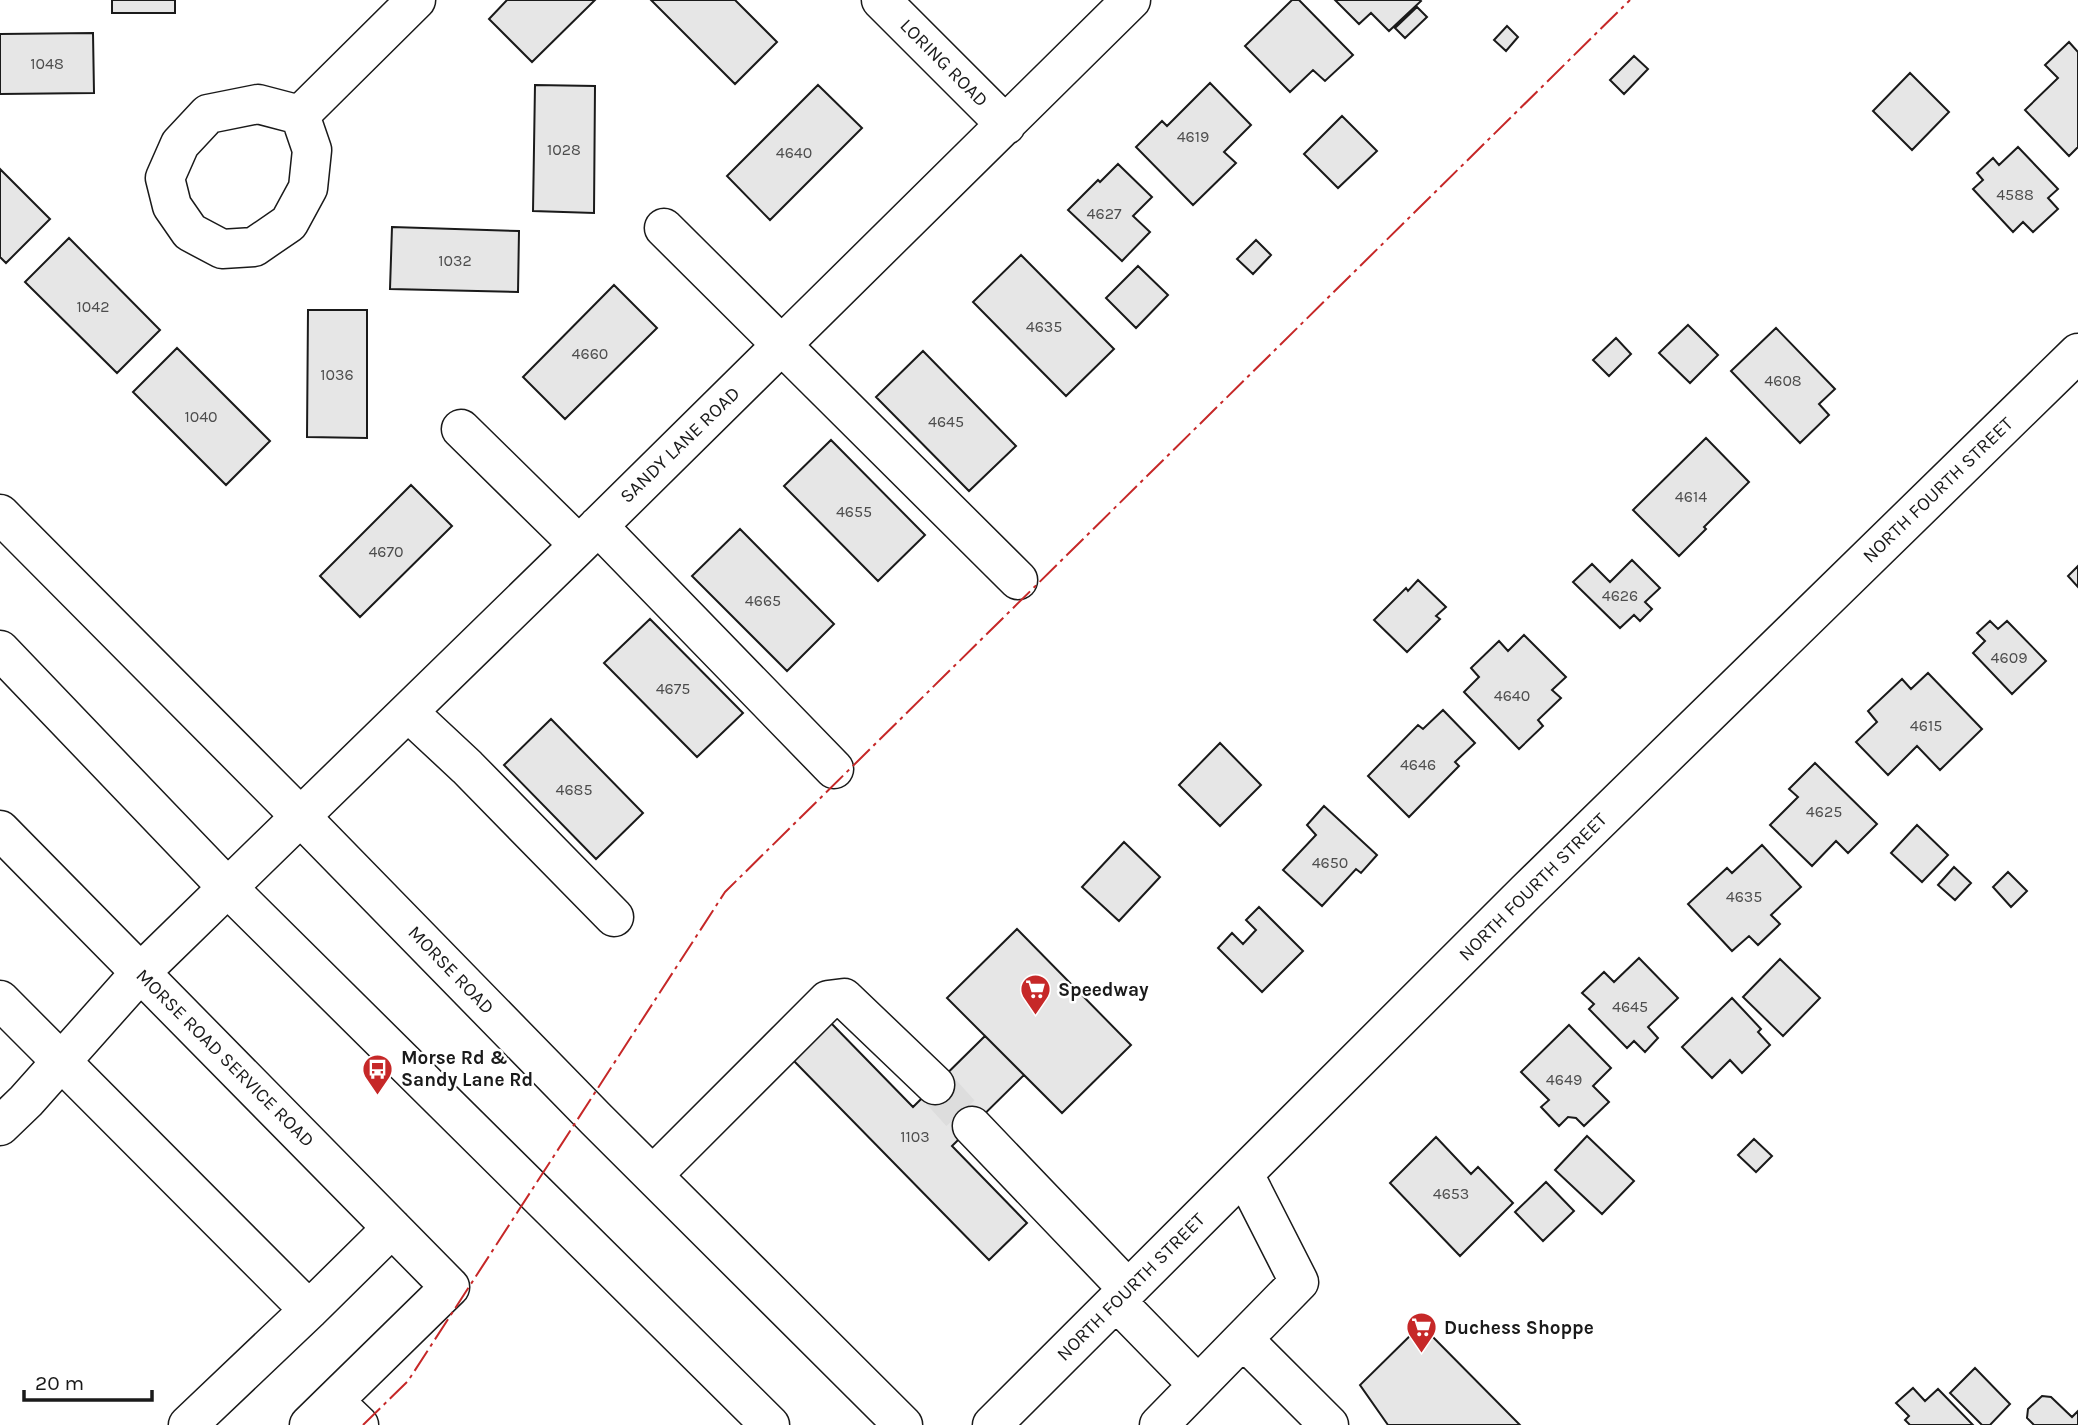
<svg xmlns="http://www.w3.org/2000/svg" width="2078" height="1425" font-family="Karla,sans-serif">
<style>
.building{fill:#e6e6e6;stroke:#1a1a1a;stroke-width:2}
.lines{fill:none;stroke-linecap:round;stroke-linejoin:round}
.minor-tunnel{stroke:#ddd;stroke-width:38;stroke-dasharray:38 19;stroke-linecap:butt}
.minor-casing{stroke:#1a1a1a;stroke-width:41}
.major-casing{stroke:#1a1a1a;stroke-width:41}
.minor{stroke:#fff;stroke-width:38}
.major{stroke:#fff;stroke-width:38}
.power{stroke:#c62828;stroke-width:2;stroke-dasharray:24 5 3.5 5;stroke-linecap:butt}
.labels{text-anchor:middle;dominant-baseline:central;stroke-width:5;stroke-linejoin:round;paint-order:stroke}
.number-label{font-size:16px;fill:#4d4d4d}
.street-label{font-size:19px;fill:#1a1a1a;stroke:#fff}
.poi-label{font-size:19px;font-weight:bold;fill:#1a1a1a;stroke:#fff;text-anchor:start}
</style>
<rect width="100%" height="100%" fill="#fff"/>
<path class="building" d="M 112,0 L 175,0 L 175,13 L 112,13 Z
M 507,0 L 595,0 L 532,62 L 489,19 Z
M 651,0 L 735,0 L 777,42 L 735,84 Z
M 1292,0 L 1299,0 L 1353,55 L 1325,81 L 1313,70 L 1290,92 L 1245,46 Z
M 1335,0 L 1420,0 L 1421,1 L 1389,31 L 1371,13 L 1359,24 Z
M 1417,7 L 1427,17 L 1405,38 L 1395,28 Z
M 1507,26 L 1518,37 L 1506,51 L 1494,40 Z
M 93,33 L 94,93 L 0,94 L 0,34 Z
M 2069,42 L 2078,52 L 2078,147 L 2069,156 L 2025,110 L 2058,78 L 2045,65 Z
M 1634,56 L 1648,69 L 1624,94 L 1610,80 Z
M 1910,73 L 1949,112 L 1912,150 L 1873,111 Z
M 1210,83 L 1251,125 L 1224,152 L 1236,163 L 1193,205 L 1136,147 L 1162,121 L 1167,126 Z
M 535,85 L 595,86 L 594,213 L 533,211 Z
M 818,85 L 862,128 L 770,220 L 727,176 Z
M 1342,116 L 1377,151 L 1338,188 L 1304,154 Z
M 2018,147 L 2058,189 L 2048,198 L 2058,209 L 2033,232 L 2023,222 L 2013,232 L 1973,189 L 1983,180 L 1977,173 L 1993,158 L 1999,165 Z
M 1118,164 L 1152,197 L 1133,216 L 1150,232 L 1122,261 L 1068,210 L 1098,180 L 1100,182 Z
M 0,169 L 50,219 L 6,263 L 0,257 Z
M 392,227 L 519,231 L 518,292 L 390,289 Z
M 69,238 L 160,330 L 117,373 L 25,282 Z
M 1256,240 L 1271,255 L 1253,274 L 1237,259 Z
M 1021,255 L 1114,349 L 1066,396 L 973,302 Z
M 1138,266 L 1168,295 L 1136,328 L 1106,298 Z
M 614,285 L 657,328 L 565,419 L 523,377 Z
M 308,310 L 367,310 L 367,438 L 307,437 Z
M 1688,325 L 1718,355 L 1690,383 L 1659,353 Z
M 1776,328 L 1835,389 L 1819,404 L 1829,415 L 1800,443 L 1731,371 Z
M 1616,338 L 1631,354 L 1609,376 L 1593,360 Z
M 177,348 L 270,441 L 226,485 L 133,392 Z
M 923,351 L 1016,446 L 969,491 L 876,397 Z
M 1706,438 L 1749,482 L 1704,527 L 1706,529 L 1679,556 L 1633,510 Z
M 831,440 L 925,535 L 878,581 L 784,486 Z
M 411,485 L 452,526 L 360,617 L 320,576 Z
M 740,529 L 834,624 L 787,671 L 692,576 Z
M 1632,560 L 1660,588 L 1645,602 L 1652,609 L 1640,621 L 1634,615 L 1620,628 L 1573,582 L 1592,564 L 1610,582 Z
M 2078,566 L 2078,587 L 2068,576 Z
M 1418,580 L 1446,607 L 1436,616 L 1440,619 L 1407,652 L 1374,620 L 1406,588 L 1408,591 Z
M 650,619 L 743,713 L 697,757 L 604,663 Z
M 1990,621 L 1998,629 L 2007,621 L 2046,661 L 2012,694 L 1973,653 L 1985,641 L 1977,633 Z
M 1524,635 L 1566,677 L 1552,690 L 1561,698 L 1538,720 L 1543,726 L 1519,749 L 1464,692 L 1479,677 L 1471,668 L 1499,641 L 1508,651 Z
M 1928,673 L 1982,729 L 1940,770 L 1917,746 L 1888,775 L 1856,742 L 1877,722 L 1868,711 L 1902,679 L 1911,689 Z
M 1443,710 L 1475,743 L 1455,762 L 1459,766 L 1409,817 L 1368,776 L 1418,725 L 1423,729 Z
M 551,719 L 643,813 L 596,859 L 504,765 Z
M 1220,743 L 1261,785 L 1220,826 L 1179,785 Z
M 1815,763 L 1877,824 L 1848,853 L 1836,841 L 1812,866 L 1770,825 L 1798,797 L 1789,789 Z
M 1324,806 L 1377,855 L 1361,873 L 1356,869 L 1322,906 L 1283,870 L 1316,835 L 1307,825 Z
M 1917,825 L 1948,855 L 1922,882 L 1891,853 Z
M 1124,842 L 1160,877 L 1119,921 L 1082,887 Z
M 1762,845 L 1801,887 L 1771,915 L 1780,924 L 1758,945 L 1749,936 L 1732,951 L 1688,904 L 1727,868 L 1732,873 Z
M 1954,867 L 1971,883 L 1955,900 L 1938,885 Z
M 2008,872 L 2027,891 L 2011,907 L 1993,887 Z
M 1259,907 L 1303,951 L 1262,992 L 1218,948 L 1232,933 L 1243,944 L 1256,930 L 1246,920 Z
M 1017,929 L 1131,1045 L 1062,1113 L 947,998 Z
M 1639,958 L 1678,998 L 1648,1027 L 1658,1038 L 1645,1052 L 1634,1041 L 1627,1048 L 1589,1009 L 1594,1004 L 1582,993 L 1604,972 L 1614,982 Z
M 1780,959 L 1820,998 L 1783,1036 L 1743,997 Z
M 1732,998 L 1761,1029 L 1758,1032 L 1770,1045 L 1742,1073 L 1730,1060 L 1712,1078 L 1682,1047 Z
M 830,1022 L 913,1107 L 985,1036 L 1024,1075 L 952,1146 L 1027,1223 L 989,1260 L 792,1059 Z
M 1569,1025 L 1611,1068 L 1593,1086 L 1609,1102 L 1584,1126 L 1576,1118 L 1568,1117 L 1559,1126 L 1541,1107 L 1549,1100 L 1521,1072 Z
M 1587,1136 L 1634,1181 L 1602,1214 L 1555,1170 Z
M 1436,1137 L 1471,1174 L 1478,1167 L 1513,1203 L 1460,1256 L 1390,1183 Z
M 1754,1139 L 1772,1156 L 1756,1172 L 1738,1155 Z
M 1546,1182 L 1574,1211 L 1543,1241 L 1515,1212 Z
M 1421,1325 L 1520,1425 L 1388,1425 L 1360,1385 Z
M 1975,1368 L 2010,1404 L 1990,1425 L 1982,1425 L 1950,1393 Z
M 1913,1388 L 1925,1401 L 1938,1389 L 1973,1425 L 1910,1425 L 1905,1420 L 1909,1416 L 1896,1403 Z
M 2042,1396 L 2051,1397 L 2072,1417 L 2078,1411 L 2078,1425 L 2034,1425 L 2027,1418 L 2028,1409 Z"/>
<g class="lines">
<path class="minor-tunnel" d="M 935,1085 L 972,1126"/>
<defs>
<path id="minor" d="M 881,0 L 1006,125
M 258,104 L 300,115 L 312,150 L 308,188 L 289,223 L 254,247 L 222,249 L 190,232 L 172,206 L 165,178 L 180,144 L 208,114 Z
M 300,115 L 416,0
M 664,228 L 1018,580
M 461,429 L 579,545
M 598,526 L 834,769
M 408,712 L 467,767 L 614,917
M 0,830 L 450,1287 L 309,1425
M 0,1000 L 309,1310 L 188,1425
M 0,1126 L 26,1101 L 140,973 L 579,545 L 1131,0
M 972,1126 L 1128,1289
M 653,1175 L 828,1000 L 844,998 L 935,1085
M 1116,1301 L 1198,1385
M 309,1310 L 392,1228
M 1243,1339 L 1299,1282 L 1244,1174
M 334,1401 L 359,1425
M 992,1425 L 1526,892 L 2078,353
M 1159,1425 L 1243,1339 L 1329,1425"/>
<path id="major" d="M 0,514 L 300,816 L 596,1119 L 903,1425
M 0,650 L 227,887 L 770,1425"/>
</defs>
<use href="#minor" class="minor-casing"/>
<use href="#major" class="major-casing"/>
<use href="#minor" class="minor"/>
<use href="#major" class="major"/>
<path class="power" d="M 363,1425 L 408,1381 L 725,892 L 1630,0"/>
</g>
<defs>
<symbol id="supermarket-pin" viewBox="-11 -11 22 30"><path d="M0 17L-7.5 6A9.5 9.5 0 1 1 7.5 6Z" fill="#c62828" stroke="#fff"/><path d="M-6-5.5h2.5l.6 2H6L4.5 2H-2.5L-4.4-4H-6ZM-1.5 3.2a1.3 1.3 0 1 0 .1 0ZM3 3.2a1.3 1.3 0 1 0 .1 0Z" fill="#fff"/></symbol>
<symbol id="bus-pin" viewBox="-11 -11 22 30"><path d="M0 17L-7.5 6A9.5 9.5 0 1 1 7.5 6Z" fill="#c62828" stroke="#fff"/><path d="M-5-6H5V4H4V6H2V4H-2V6H-4V4H-5ZM-3.5-4V0h7V-4ZM-3.5 1.2v1.5H-2V1.2ZM2 1.2v1.5H3.5V1.2Z" fill="#fff"/></symbol>
</defs>
<g fill-rule="evenodd">
<use href="#supermarket-pin" x="1018" y="972" width="35" height="47"/>
<use href="#bus-pin" x="360" y="1052" width="35" height="47"/>
<use href="#supermarket-pin" x="1404" y="1310" width="35" height="47"/>
</g>
<g class="labels">
<g class="number-label">
<text x="47" y="63">1048</text>
<text x="1193" y="136">4619</text>
<text x="564" y="149">1028</text>
<text x="794" y="152">4640</text>
<text x="2015" y="194">4588</text>
<text x="1104" y="213">4627</text>
<text x="455" y="260">1032</text>
<text x="93" y="306">1042</text>
<text x="1044" y="326">4635</text>
<text x="590" y="353">4660</text>
<text x="337" y="374">1036</text>
<text x="1783" y="380">4608</text>
<text x="201" y="416">1040</text>
<text x="946" y="421">4645</text>
<text x="1691" y="496">4614</text>
<text x="854" y="511">4655</text>
<text x="386" y="551">4670</text>
<text x="1620" y="595">4626</text>
<text x="763" y="600">4665</text>
<text x="2009" y="657">4609</text>
<text x="673" y="688">4675</text>
<text x="1512" y="695">4640</text>
<text x="1926" y="725">4615</text>
<text x="1418" y="764">4646</text>
<text x="574" y="789">4685</text>
<text x="1824" y="811">4625</text>
<text x="1330" y="862">4650</text>
<text x="1744" y="896">4635</text>
<text x="1630" y="1006">4645</text>
<text x="1564" y="1079">4649</text>
<text x="915" y="1136">1103</text>
<text x="1451" y="1193">4653</text>
</g>
<g class="street-label">
<text transform="translate(944 63) rotate(45)">LORING ROAD</text>
<text transform="translate(680 445) rotate(-44)">SANDY LANE ROAD</text>
<text transform="translate(1938 490) rotate(-44)">NORTH FOURTH STREET</text>
<text transform="translate(1533 887) rotate(-45)">NORTH FOURTH STREET</text>
<text transform="translate(451 970) rotate(46)">MORSE ROAD</text>
<text transform="translate(225 1058) rotate(45)">MORSE ROAD SERVICE ROAD</text>
<text transform="translate(1131 1287) rotate(-45)">NORTH FOURTH STREET</text>
</g>
<g class="poi-label">
<text x="1058" y="990">Speedway</text>
<text x="401" y="1058">Morse Rd &amp;<tspan x="401" dy="22">Sandy Lane Rd</tspan></text>
<text x="1444" y="1328">Duchess Shoppe</text>
</g>
</g>
<path d="M24 1390v10h128v-10" fill="none" stroke="#1a1a1a" stroke-width="3.5"/>
<text x="35" y="1390" font-size="21" fill="#1a1a1a" stroke="#ffffff" stroke-width="5" paint-order="stroke">20 m</text>
</svg>
